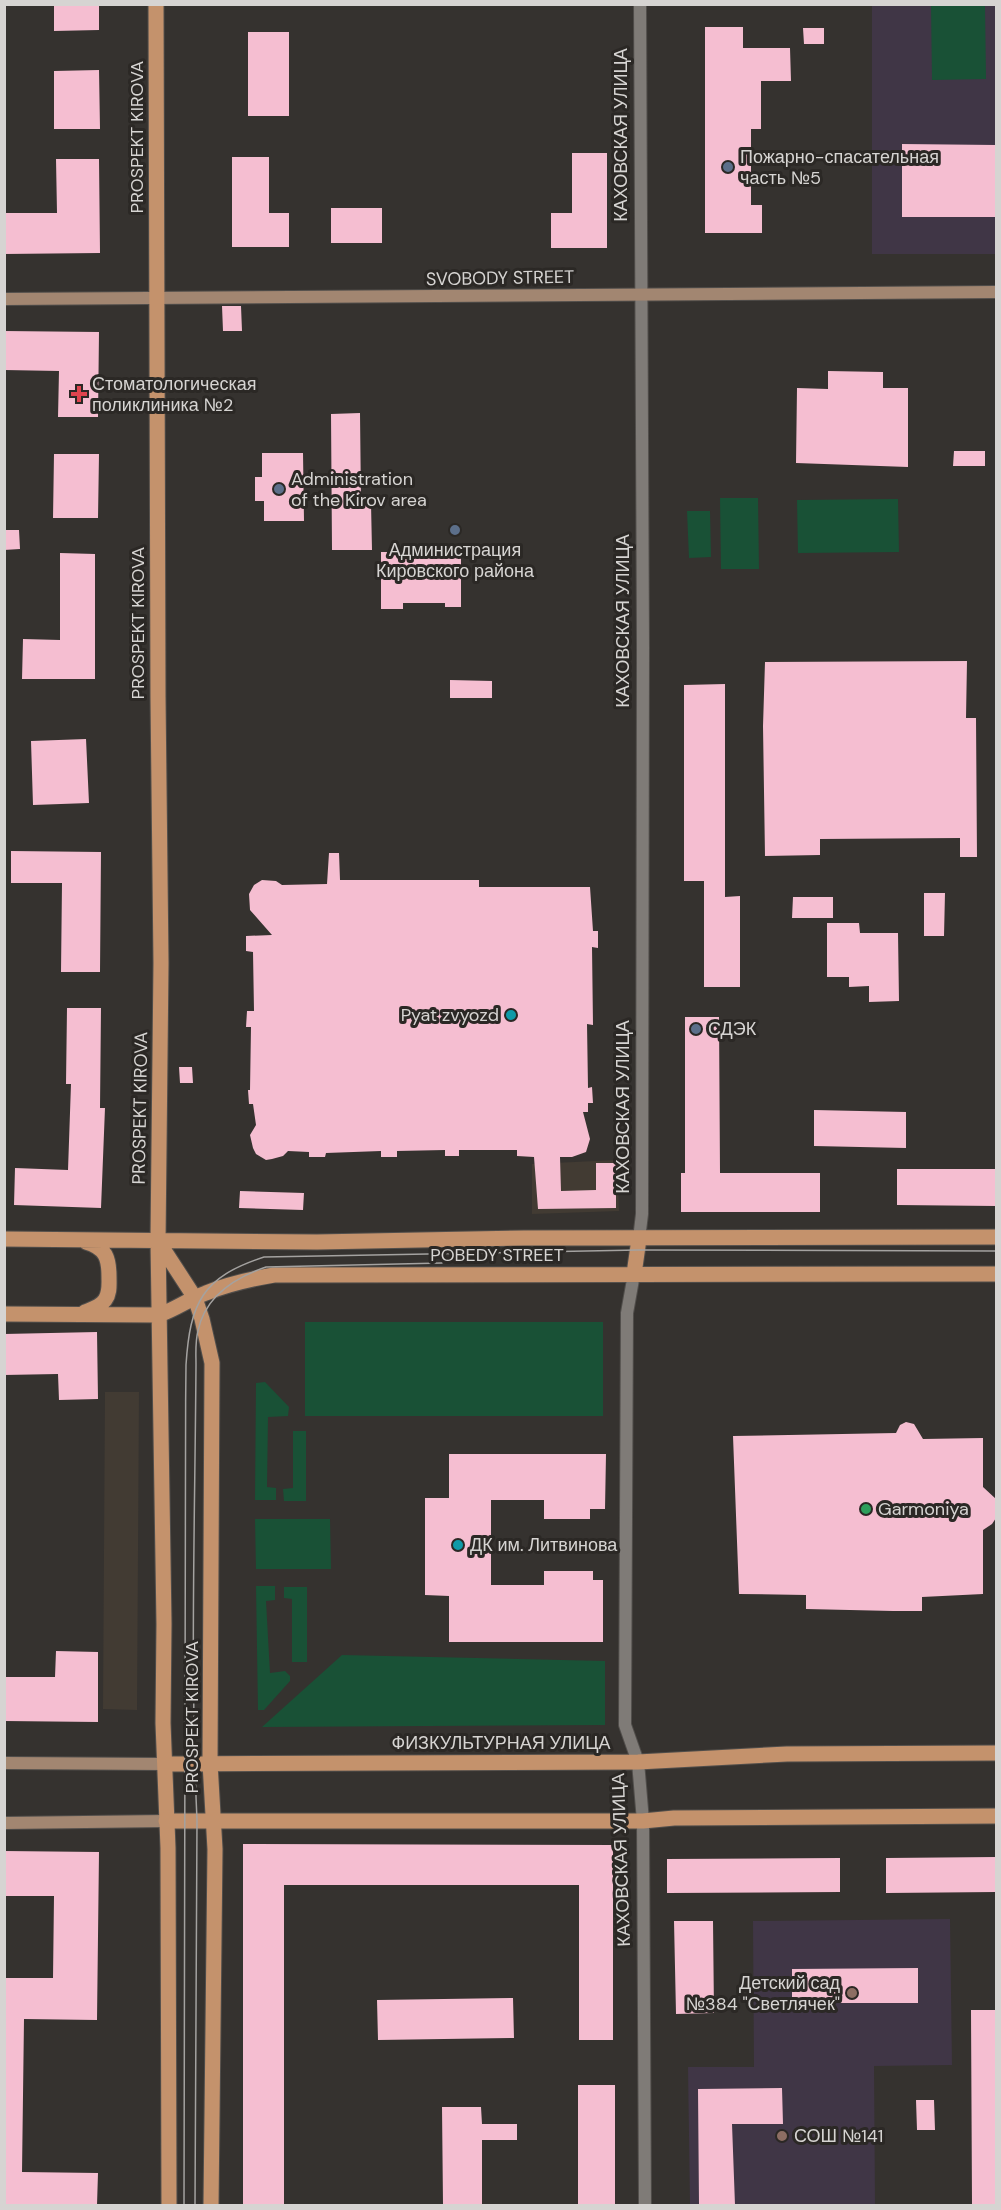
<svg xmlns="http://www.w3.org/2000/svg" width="1001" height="2210" font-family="'DM Sans',sans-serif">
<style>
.built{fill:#423b33}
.education{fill:#403646}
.green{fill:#195136}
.building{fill:#f5bed1}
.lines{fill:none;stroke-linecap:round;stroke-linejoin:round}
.street-casing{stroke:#514e4b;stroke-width:14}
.secondary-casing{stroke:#514e4b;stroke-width:14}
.primary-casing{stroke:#514e4b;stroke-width:17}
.street{stroke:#7f7b77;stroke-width:12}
.secondary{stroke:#a28671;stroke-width:12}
.primary{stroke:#c4926c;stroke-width:15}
.tram{stroke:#a4a2a0;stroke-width:1.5}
.service-dot{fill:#5c6f8a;stroke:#2b2825;stroke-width:2}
.health-dot{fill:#e0444e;stroke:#2b2825;stroke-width:2}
.culture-dot{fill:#0f9aa8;stroke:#2b2825;stroke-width:2}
.leisure-dot{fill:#2e9e5b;stroke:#2b2825;stroke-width:2}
.education-dot{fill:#8d6e63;stroke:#2b2825;stroke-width:2}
.labels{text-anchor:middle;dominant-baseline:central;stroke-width:6;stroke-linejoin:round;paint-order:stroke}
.street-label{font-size:18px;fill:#d6d4d2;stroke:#2b2825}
.poi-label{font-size:18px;fill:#d6d4d2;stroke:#2b2825;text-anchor:start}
</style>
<rect width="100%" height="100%" fill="#35322f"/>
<path class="built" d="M 617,1160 L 619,1211 L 532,1214 L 532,1164 Z
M 105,1392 L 139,1392 L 137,1710 L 103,1709 Z"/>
<path class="education" d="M 872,5 L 996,5 L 996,254 L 872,254 Z
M 950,1919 L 952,2065 L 874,2066 L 875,2205 L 690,2205 L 688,2067 L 754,2067 L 753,1921 Z"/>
<path class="green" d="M 931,5 L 985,5 L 986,79 L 932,80 Z
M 720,498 L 758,498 L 759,569 L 721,569 Z
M 898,499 L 899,552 L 798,553 L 797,500 Z
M 687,511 L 710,511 L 711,557 L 689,558 Z
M 305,1322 L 603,1322 L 603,1416 L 305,1416 Z
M 265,1382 L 289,1407 L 288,1416 L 268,1417 L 267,1487 L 276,1488 L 276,1500 L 255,1500 L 256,1383 Z
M 293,1431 L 306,1431 L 306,1501 L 284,1501 L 283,1489 L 293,1488 Z
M 255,1519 L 330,1519 L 331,1569 L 256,1569 Z
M 256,1586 L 275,1586 L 275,1600 L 266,1601 L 270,1673 L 285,1671 L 290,1676 L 290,1681 L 264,1710 L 258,1710 Z
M 284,1587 L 307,1587 L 307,1662 L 292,1662 L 292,1599 L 284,1598 Z
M 342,1655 L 605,1661 L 605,1725 L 262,1727 Z"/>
<path class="building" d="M 54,4 L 99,4 L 99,30 L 54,31 Z
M 705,27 L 743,27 L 743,48 L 790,48 L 791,81 L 761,81 L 761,129 L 751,129 L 751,205 L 762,205 L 762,233 L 705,233 Z
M 803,28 L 824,28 L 824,44 L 804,44 Z
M 248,32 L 289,32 L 289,116 L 248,116 Z
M 99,70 L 100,129 L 54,129 L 54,71 Z
M 902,144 L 996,145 L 996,217 L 902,217 Z
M 572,153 L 607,153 L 607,248 L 551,248 L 551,213 L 572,213 Z
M 232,157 L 269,157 L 269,213 L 289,213 L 289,247 L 232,247 Z
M 56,159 L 99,159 L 100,253 L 4,254 L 4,213 L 57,213 Z
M 331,208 L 382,208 L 382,243 L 331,243 Z
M 222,306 L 241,306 L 242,331 L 223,331 Z
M 4,331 L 99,332 L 98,417 L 58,417 L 59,371 L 4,370 Z
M 828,371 L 883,372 L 883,388 L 908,388 L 908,467 L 796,463 L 797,388 L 828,389 Z
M 360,413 L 361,503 L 371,503 L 372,550 L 332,550 L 331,414 Z
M 954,451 L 985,451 L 985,466 L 953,466 Z
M 262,453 L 303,453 L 304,521 L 264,521 L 264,501 L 255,501 L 255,477 L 262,477 Z
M 54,454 L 99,454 L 98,518 L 53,518 Z
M 4,530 L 19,530 L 20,549 L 4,550 Z
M 381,552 L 402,552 L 402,558 L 443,558 L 443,553 L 461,552 L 461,607 L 445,607 L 445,603 L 403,603 L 403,609 L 381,609 Z
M 60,553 L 95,554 L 95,679 L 22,679 L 23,639 L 60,640 Z
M 967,661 L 966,718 L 976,718 L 977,857 L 960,857 L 960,838 L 820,839 L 820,855 L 765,856 L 763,726 L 765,662 Z
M 450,680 L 492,681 L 492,698 L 450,698 Z
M 725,684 L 725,897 L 740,896 L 740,987 L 704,987 L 704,881 L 684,881 L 684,685 Z
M 86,739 L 89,803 L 33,805 L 31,741 Z
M 11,851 L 101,852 L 100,972 L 61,972 L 62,883 L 11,883 Z
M 329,853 L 339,853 L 340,880 L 479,880 L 479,887 L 590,887 L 593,931 L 598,931 L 598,948 L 592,947 L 593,1025 L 587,1024 L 588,1088 L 592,1087 L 593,1103 L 588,1103 L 588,1112 L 583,1112 L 590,1139 L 586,1152 L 572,1157 L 560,1157 L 561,1191 L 596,1190 L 596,1163 L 616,1163 L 616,1208 L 538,1209 L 534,1157 L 517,1156 L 517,1150 L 459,1150 L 459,1156 L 445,1156 L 445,1150 L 397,1151 L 397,1157 L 381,1157 L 381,1151 L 326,1153 L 325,1157 L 309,1157 L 309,1152 L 288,1151 L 283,1156 L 272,1159 L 266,1160 L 256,1154 L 253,1148 L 250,1135 L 256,1125 L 253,1104 L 249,1104 L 248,1090 L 250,1090 L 251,1027 L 246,1027 L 247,1011 L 254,1011 L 253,952 L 246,951 L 246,936 L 272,935 L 250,910 L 249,894 L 254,885 L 262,880 L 276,881 L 282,885 L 327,884 Z
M 924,893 L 945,893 L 944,936 L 924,936 Z
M 793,897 L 833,897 L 833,918 L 792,918 Z
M 827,923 L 859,923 L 860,933 L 898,933 L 899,1001 L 869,1002 L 869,986 L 849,987 L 849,977 L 827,977 Z
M 67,1008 L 101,1008 L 100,1108 L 105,1108 L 101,1208 L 14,1205 L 15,1168 L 68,1170 L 71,1084 L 66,1084 Z
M 685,1017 L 719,1017 L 720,1173 L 820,1173 L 820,1212 L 681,1212 L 681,1173 L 685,1173 Z
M 179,1067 L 192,1067 L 193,1083 L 180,1083 Z
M 814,1110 L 906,1112 L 906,1148 L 814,1146 Z
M 897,1169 L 996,1169 L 996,1206 L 897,1205 Z
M 240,1191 L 304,1193 L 303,1210 L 239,1208 Z
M 97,1332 L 98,1399 L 59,1400 L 58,1374 L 4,1375 L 4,1334 Z
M 906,1422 L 914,1424 L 923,1439 L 983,1438 L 983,1487 L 996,1499 L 996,1518 L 992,1524 L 983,1530 L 983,1594 L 922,1597 L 922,1611 L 893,1611 L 806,1609 L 806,1595 L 739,1594 L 733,1436 L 896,1433 L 900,1425 Z
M 449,1454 L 606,1454 L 605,1509 L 590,1509 L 590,1519 L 544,1519 L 544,1500 L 491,1500 L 491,1585 L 544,1585 L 544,1571 L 593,1571 L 593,1580 L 603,1580 L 603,1642 L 449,1642 L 449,1596 L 425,1595 L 425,1498 L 449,1498 Z
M 56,1651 L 98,1652 L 98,1722 L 4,1721 L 4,1677 L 55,1677 Z
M 243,1844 L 613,1845 L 613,2040 L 579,2040 L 579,1885 L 284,1885 L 284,2205 L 243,2205 Z
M 4,1851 L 99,1852 L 97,2020 L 24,2019 L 22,2172 L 98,2173 L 97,2205 L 4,2205 L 4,1978 L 53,1978 L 54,1896 L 4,1896 Z
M 996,1857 L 996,1892 L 886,1893 L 886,1858 Z
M 840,1858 L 840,1892 L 667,1893 L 667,1859 Z
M 674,1921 L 713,1921 L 714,2013 L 676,2014 Z
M 918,1968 L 918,2003 L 792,2003 L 792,1969 Z
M 513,1998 L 514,2038 L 378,2040 L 377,2000 Z
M 971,2010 L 996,2010 L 996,2205 L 972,2205 Z
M 578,2085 L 615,2085 L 615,2205 L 578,2205 Z
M 782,2088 L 783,2124 L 732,2124 L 735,2205 L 699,2205 L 698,2089 Z
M 916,2100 L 934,2100 L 935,2130 L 917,2130 Z
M 442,2107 L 481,2107 L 482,2124 L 517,2124 L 517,2140 L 482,2140 L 482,2205 L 443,2205 Z"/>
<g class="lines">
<defs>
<path id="street" d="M 639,1239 L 642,1214 L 643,647 L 640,4
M 634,1274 L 627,1313 L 625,1725 L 638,1762 L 643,1821 L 645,2206"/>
<path id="secondary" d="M 4,299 L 996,292
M 4,1763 L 165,1764
M 4,1823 L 166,1821"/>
<path id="primary" d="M 156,4 L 158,697 L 161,963 L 158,1241 L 164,1624 L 163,1723 L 168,1848 L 169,2206
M 4,1239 L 317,1242 L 524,1238 L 996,1237
M 158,1241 L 195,1298 L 202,1319 L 212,1363 L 210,1763 L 215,1849 L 211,2206
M 634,1274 L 639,1239
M 85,1312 C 92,1309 100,1307 105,1300 C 110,1293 109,1285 109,1277 C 109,1258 106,1248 86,1242
M 4,1314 L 159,1315 C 176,1309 189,1299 206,1293 C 228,1284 251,1279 274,1275 L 996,1274
M 165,1764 L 638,1762 L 787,1754 L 996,1753
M 166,1821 L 643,1821 L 674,1818 L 996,1816"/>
</defs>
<use href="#street" class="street-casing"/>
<use href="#secondary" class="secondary-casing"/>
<use href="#primary" class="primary-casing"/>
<use href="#street" class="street"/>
<use href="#secondary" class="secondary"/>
<use href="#primary" class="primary"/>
<path class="tram" d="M 184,2206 C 185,1925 183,1645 186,1365 C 190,1303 202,1277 264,1257 L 638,1250 L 996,1251
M 195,2206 L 197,1820 C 190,1669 195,1516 196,1364 C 196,1354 195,1342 198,1331 C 205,1296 234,1278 266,1267 L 442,1263"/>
</g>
<g class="service-dot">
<circle cx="728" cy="167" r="6"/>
<circle cx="279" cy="489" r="6"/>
<circle cx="455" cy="530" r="6"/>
<circle cx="696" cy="1029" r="6"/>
</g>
<path class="health-dot" d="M76 385h6v6h6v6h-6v6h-6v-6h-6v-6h6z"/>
<g class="culture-dot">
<circle cx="511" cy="1015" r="6"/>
<circle cx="458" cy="1545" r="6"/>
</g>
<circle class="leisure-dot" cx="866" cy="1509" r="6"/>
<g class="education-dot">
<circle cx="852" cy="1993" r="6"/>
<circle cx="782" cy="2136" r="6"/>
</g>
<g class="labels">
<g class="street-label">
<text transform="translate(621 135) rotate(-90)">КАХОВСКАЯ УЛИЦА</text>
<text transform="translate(137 137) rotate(-90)">PROSPEKT KIROVA</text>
<text transform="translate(500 278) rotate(-1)">SVOBODY STREET</text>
<text transform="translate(623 621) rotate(-90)">КАХОВСКАЯ УЛИЦА</text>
<text transform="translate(138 623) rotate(-90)">PROSPEKT KIROVA</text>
<text transform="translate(623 1107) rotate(-90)">КАХОВСКАЯ УЛИЦА</text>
<text transform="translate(140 1108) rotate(-89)">PROSPEKT KIROVA</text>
<text x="497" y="1255">POBEDY STREET</text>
<text transform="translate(192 1717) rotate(-90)">PROSPEKT KIROVA</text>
<text x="501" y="1743">ФИЗКУЛЬТУРНАЯ УЛИЦА</text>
<text transform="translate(621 1860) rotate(-92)">КАХОВСКАЯ УЛИЦА</text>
</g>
<g class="poi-label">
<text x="740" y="157">Пожарно-спасательная<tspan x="740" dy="21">часть №5</tspan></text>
<text x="92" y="384">Стоматологическая<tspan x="92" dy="21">поликлиника №2</tspan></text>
<text x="291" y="479">Administration<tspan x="291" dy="21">of the Kirov area</tspan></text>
<text x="455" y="550" text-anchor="middle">Администрация<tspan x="455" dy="21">Кировского района</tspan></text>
<text x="499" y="1015" text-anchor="end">Pyat zvyozd</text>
<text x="708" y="1029">СДЭК</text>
<text x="878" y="1509">Garmoniya</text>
<text x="470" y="1545">ДК им. Литвинова</text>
<text x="840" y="1983" text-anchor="end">Детский сад<tspan x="840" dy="21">№384 "Светлячек"</tspan></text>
<text x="794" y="2136">СОШ №141</text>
</g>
</g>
<rect width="1001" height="2210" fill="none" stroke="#d6d4d2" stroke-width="12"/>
</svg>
